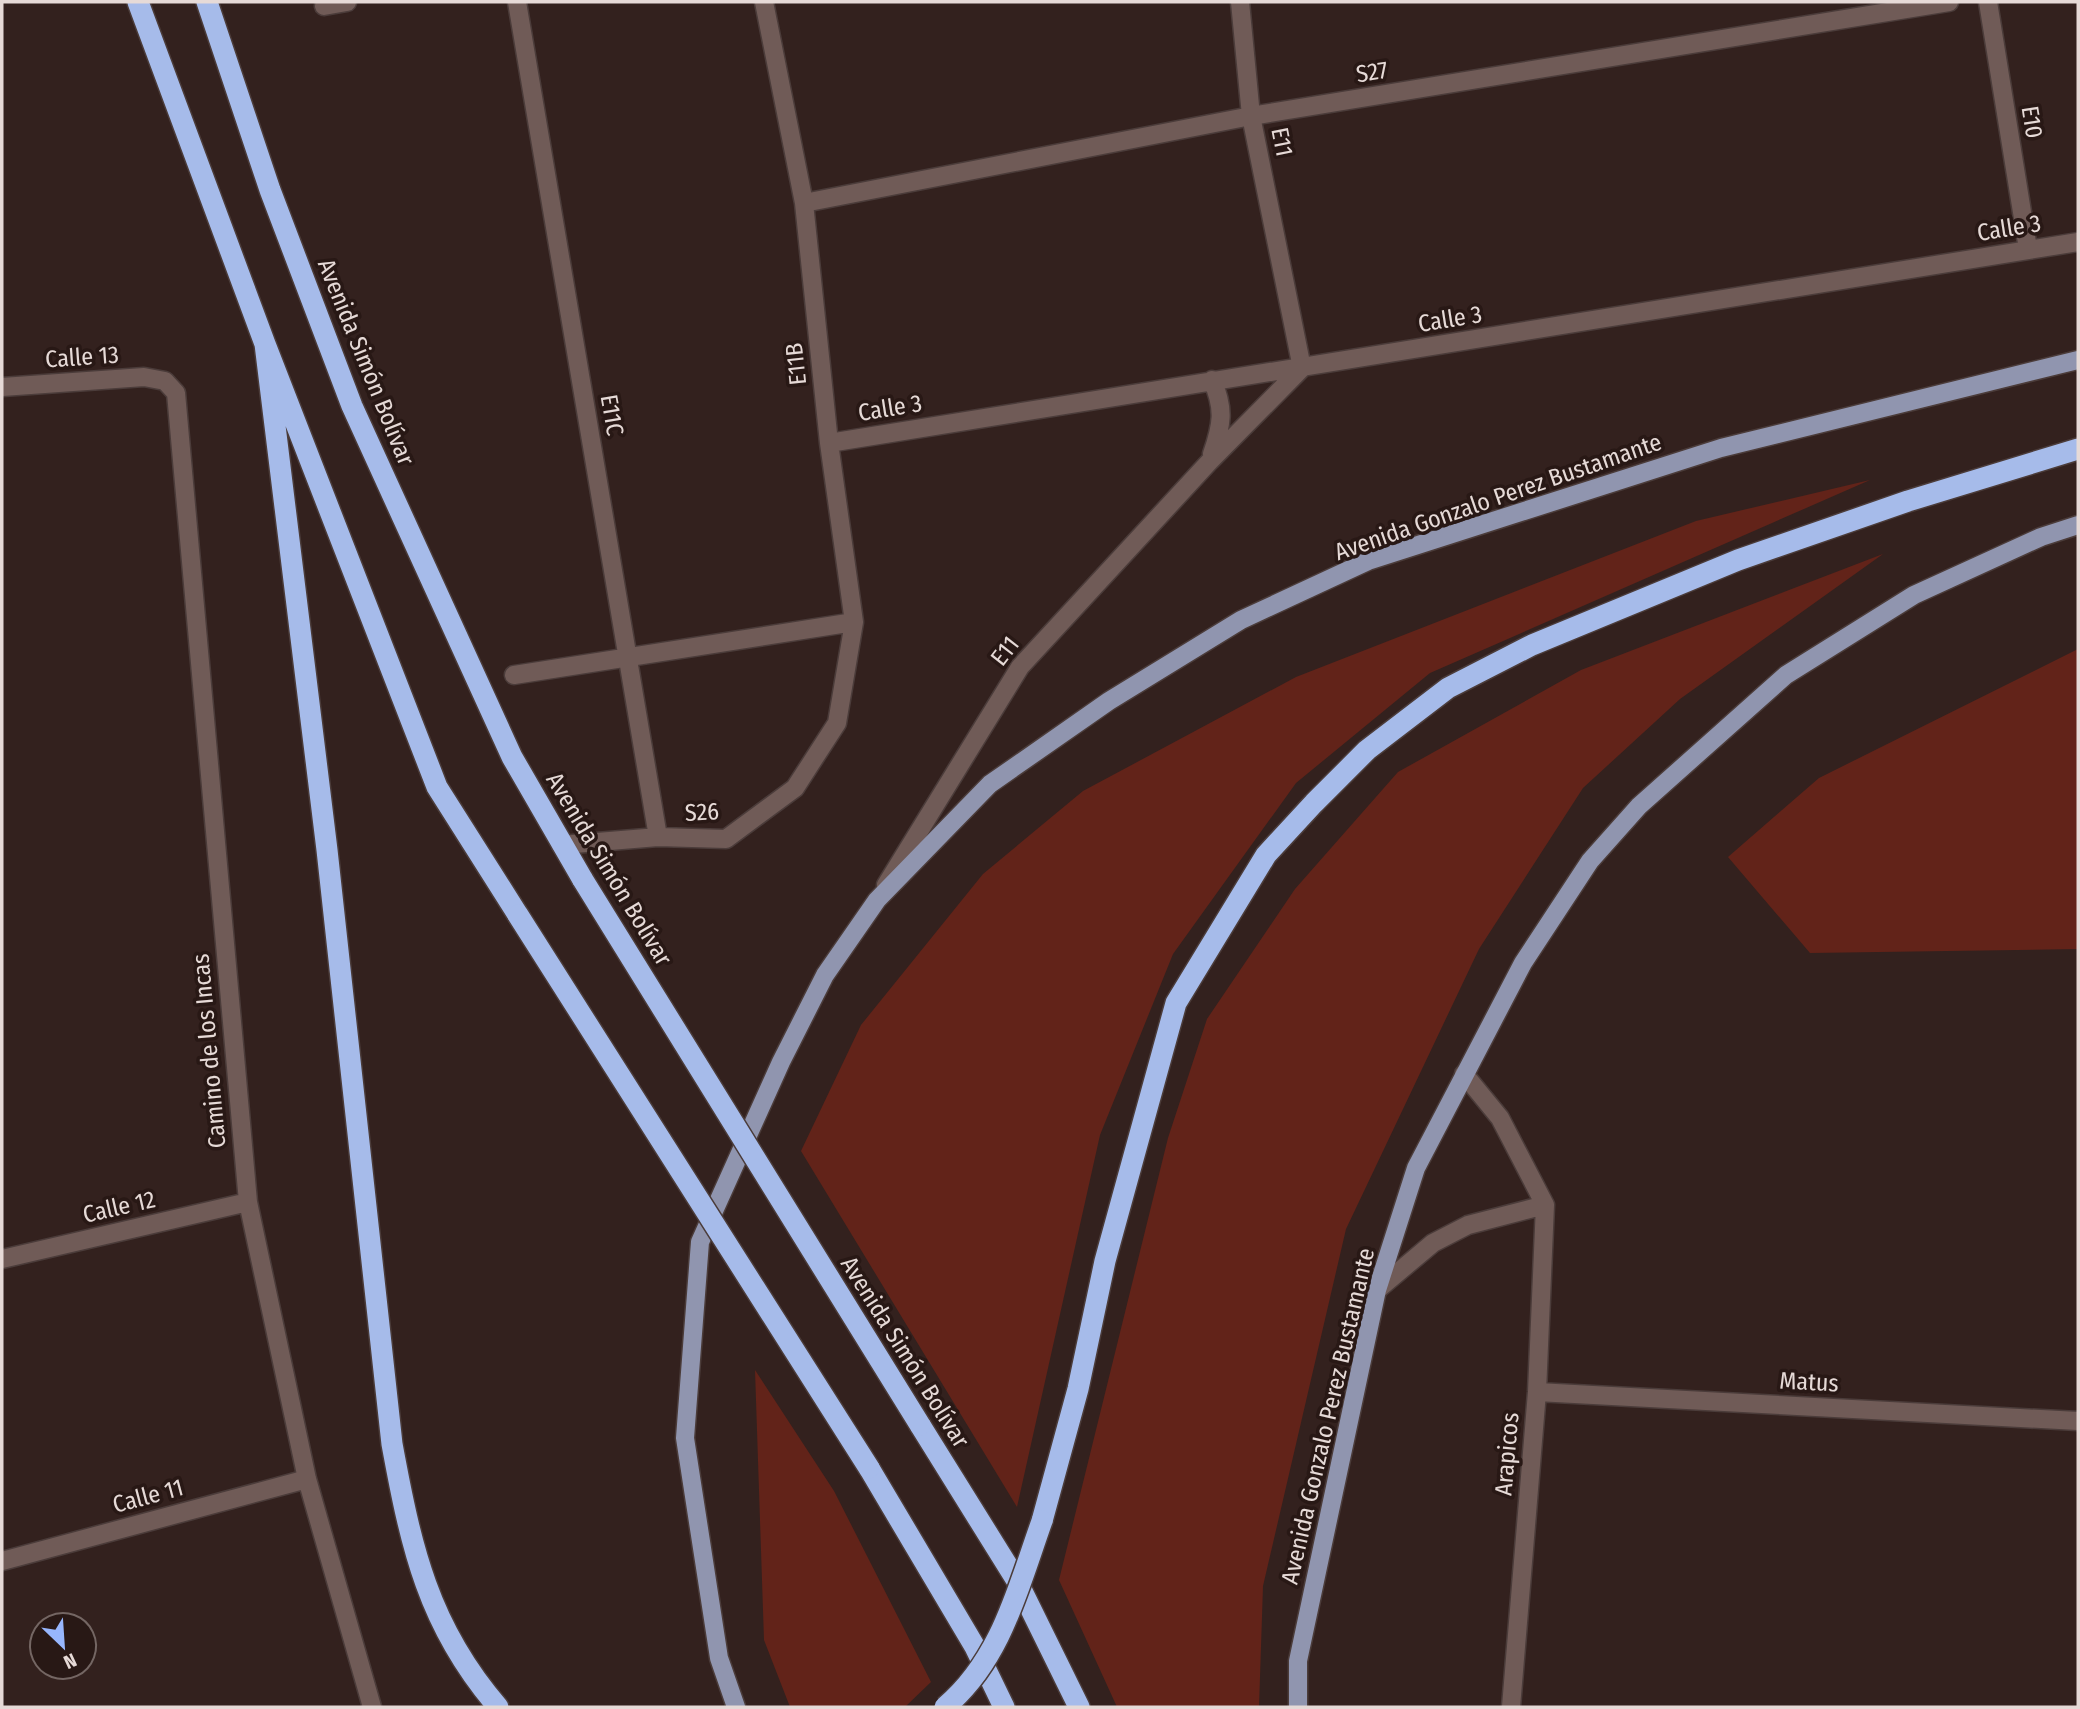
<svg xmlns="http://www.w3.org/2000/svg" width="2080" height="1709" font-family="'Fira Sans Condensed',sans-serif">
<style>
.green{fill:#622319}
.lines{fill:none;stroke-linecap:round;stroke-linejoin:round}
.minor-casing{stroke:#4b3c3a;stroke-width:21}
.major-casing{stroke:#4b3c3a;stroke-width:21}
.highway-casing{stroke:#4b3c3a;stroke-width:24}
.minor{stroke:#705b57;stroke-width:18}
.major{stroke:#9095af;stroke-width:18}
.highway{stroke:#a6bbea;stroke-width:21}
.highway-bridge-casing{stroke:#4b3c3a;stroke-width:24;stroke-linecap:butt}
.highway-bridge{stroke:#a6bbea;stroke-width:21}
.labels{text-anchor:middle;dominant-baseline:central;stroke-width:7;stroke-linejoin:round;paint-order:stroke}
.street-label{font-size:24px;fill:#e6dad7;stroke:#281815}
</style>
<rect width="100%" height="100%" fill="#33211e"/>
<path class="green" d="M 1870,480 L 1430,673 L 1296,783 L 1173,954 L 1100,1135 L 1017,1507 L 801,1151 L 861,1025 L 983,874 L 1083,791 L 1296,677 L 1696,521 Z
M 1883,554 L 1680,699 L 1583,788 L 1479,949 L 1346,1229 L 1263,1586 L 1259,1707 L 1117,1707 L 1059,1580 L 1168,1138 L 1207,1019 L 1295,889 L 1398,772 L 1581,670 Z
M 2078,649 L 2078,949 L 1810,953 L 1728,857 L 1819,778 Z
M 755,1370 L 834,1491 L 931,1682 L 905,1707 L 790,1707 L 764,1640 Z"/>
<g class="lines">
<defs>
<path id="minor" d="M 517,2 L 658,837
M 1988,2 L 2028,249
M 324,6 L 347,2
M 804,203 L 1251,116 L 1949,2
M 1212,380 C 1225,409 1222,425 1212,454
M 2,387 L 144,377 L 165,381 L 176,393 L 248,1202 L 307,1479 L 372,1707
M 829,443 L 2078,242
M 514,675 L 854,622
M 561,845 L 658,837 L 726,839 L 795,788 L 837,723 L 854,622 L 829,443 L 804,203 L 764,2
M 886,885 L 1020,667 L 1210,461 L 1302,368 L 1251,116 L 1240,2
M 1464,1074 L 1500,1118 L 1545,1205 L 1537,1392 L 1511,1707
M 2,1259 L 248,1202
M 1377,1290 L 1433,1243 L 1468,1225 L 1545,1205
M 1537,1392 L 2078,1421
M 2,1561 L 307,1479"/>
<path id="major" d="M 736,1707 L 719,1658 L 685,1438 L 700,1242 L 781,1062 L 825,975 L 877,900 L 990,784 L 1109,701 L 1241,620 L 1368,561 L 1721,448 L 2078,360
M 1298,1707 L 1298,1661 L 1377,1290 L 1416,1168 L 1523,963 L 1590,861 L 1639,806 L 1786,675 L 1914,595 L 2041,537 L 2078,525"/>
<path id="highway" d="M 138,2 L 265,344 L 437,787 L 518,915
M 207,2 L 270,190 L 352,406 L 512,757 L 583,880
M 265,344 L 327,850 L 392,1444 C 411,1547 428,1626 498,1707
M 920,1425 L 1017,1581 L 1079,1707
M 869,1468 L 975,1647 L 1004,1707
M 1042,1521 L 1078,1389 L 1105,1261 L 1176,1003 L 1266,855 L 1314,803 L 1367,750 L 1448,688 L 1532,645 L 1738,560 L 1908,501 L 2078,449"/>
</defs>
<use href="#minor" class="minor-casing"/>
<use href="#major" class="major-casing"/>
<use href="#highway" class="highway-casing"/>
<use href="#minor" class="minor"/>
<use href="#major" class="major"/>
<use href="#highway" class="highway"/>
<defs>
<path id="highway-bridge" d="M 583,880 L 920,1425
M 518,915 L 869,1468
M 945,1707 C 1001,1660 1018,1588 1042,1521"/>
</defs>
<use href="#highway-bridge" class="highway-bridge-casing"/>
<use href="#highway-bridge" class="highway-bridge"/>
</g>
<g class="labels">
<g class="street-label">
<text transform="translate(1372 72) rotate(-9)">S27</text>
<text transform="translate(2032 122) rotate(81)">E10</text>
<text transform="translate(1282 142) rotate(79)">E11</text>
<text transform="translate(2009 228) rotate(-9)">Calle 3</text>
<text transform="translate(1450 319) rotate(-9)">Calle 3</text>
<text transform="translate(82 357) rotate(-4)">Calle 13</text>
<text transform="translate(366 362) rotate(68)">Avenida Simón Bolívar</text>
<text transform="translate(796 364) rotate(-96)">E11B</text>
<text transform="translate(890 408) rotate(-9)">Calle 3</text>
<text transform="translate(612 415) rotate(80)">E11C</text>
<text transform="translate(1498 497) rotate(-19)">Avenida Gonzalo Perez Bustamante</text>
<text transform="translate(1005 651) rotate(-52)">E11</text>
<text transform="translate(702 812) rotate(-3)">S26</text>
<text transform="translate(609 869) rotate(59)">Avenida Simón Bolívar</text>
<text transform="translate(209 1051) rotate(-95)">Camino de los Incas</text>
<text transform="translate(119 1207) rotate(-13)">Calle 12</text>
<text transform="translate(905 1352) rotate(58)">Avenida Simón Bolívar</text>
<text transform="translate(1809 1382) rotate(3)">Matus</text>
<text transform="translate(1328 1416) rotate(-77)">Avenida Gonzalo Perez Bustamante</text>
<text transform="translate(1507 1454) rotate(-85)">Arapicos</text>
<text transform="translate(148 1496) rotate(-15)">Calle 11</text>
</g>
</g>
<rect width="2080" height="1709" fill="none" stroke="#e6dad7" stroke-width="7"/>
<g transform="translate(63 1646) rotate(155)"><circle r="33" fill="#281815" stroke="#746663" stroke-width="2"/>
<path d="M0-5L12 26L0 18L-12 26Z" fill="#97b6fd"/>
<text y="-10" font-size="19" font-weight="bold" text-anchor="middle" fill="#e6dad7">N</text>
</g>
</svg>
